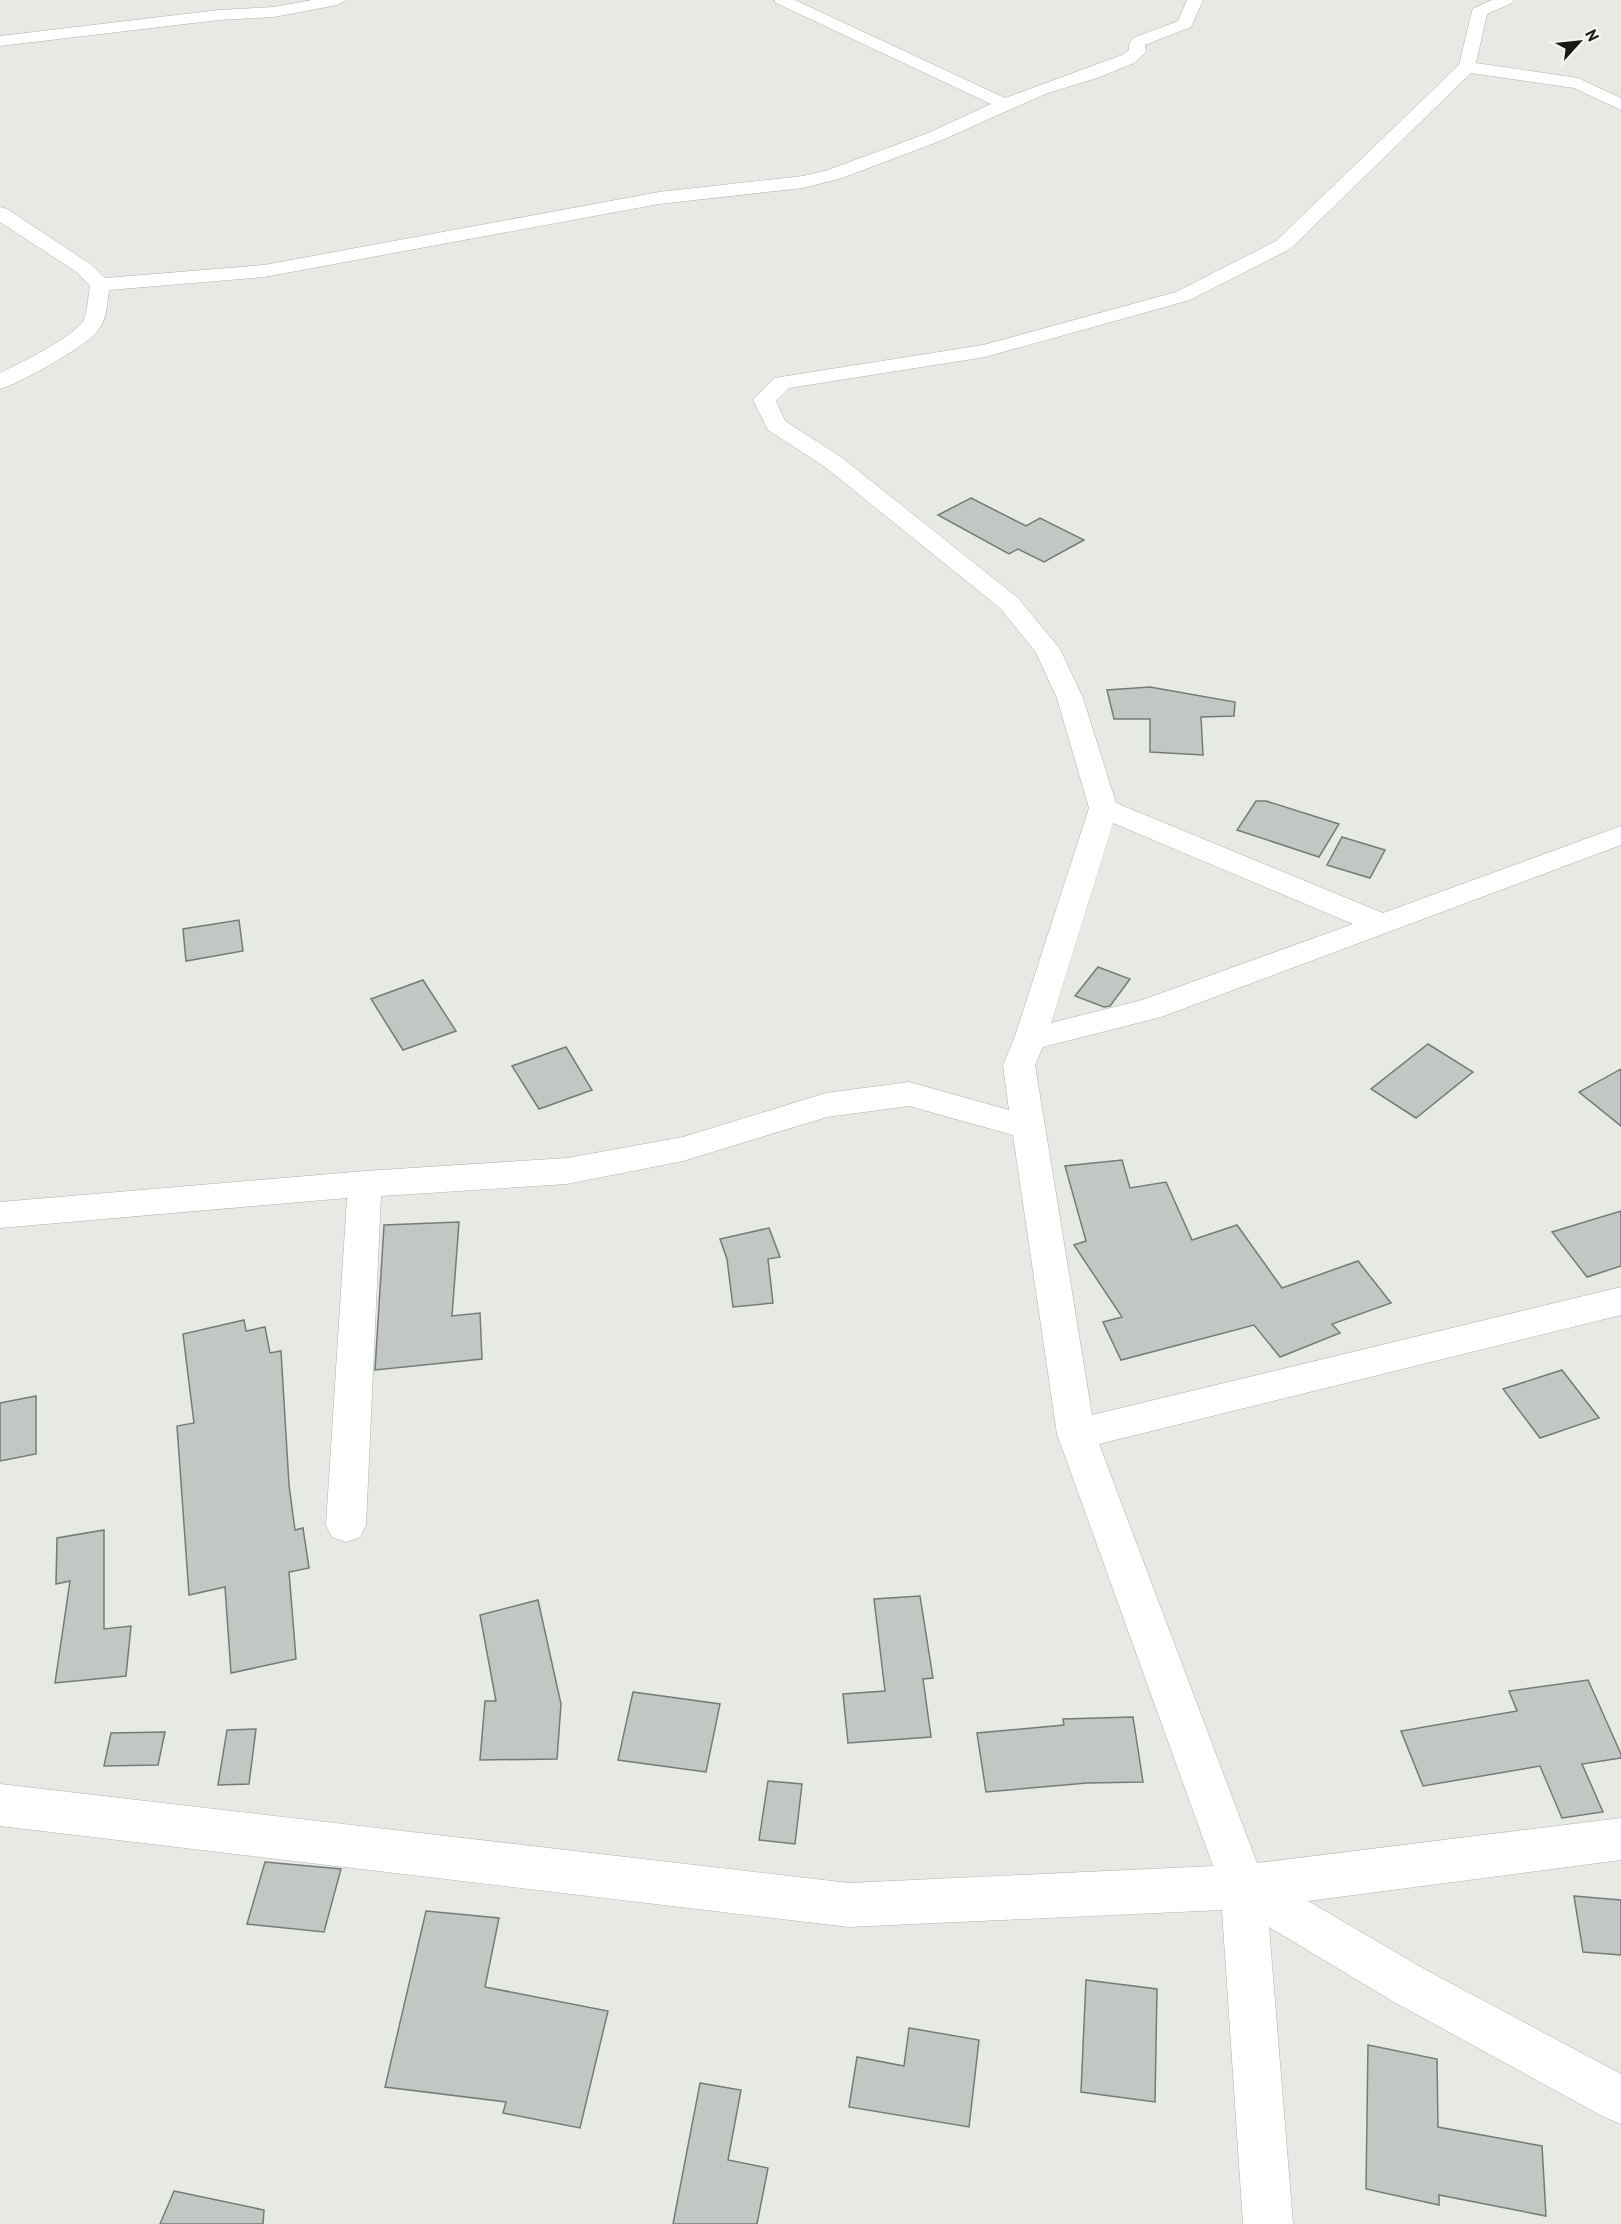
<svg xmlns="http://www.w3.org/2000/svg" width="1621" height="2224" font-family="'PT Sans',sans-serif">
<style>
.building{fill:#c2c7c4;stroke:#767b78;stroke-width:1.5}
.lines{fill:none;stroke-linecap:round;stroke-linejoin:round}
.street-casing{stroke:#afb2ad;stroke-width:1}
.street{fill:#fff;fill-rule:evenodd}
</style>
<rect width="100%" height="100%" fill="#e6e9e4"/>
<path class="building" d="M 971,498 L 1026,526 L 1040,518 L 1084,540 L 1044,562 L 1018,549 L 1009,554 L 938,515 Z
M 1150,687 L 1235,702 L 1234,716 L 1201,717 L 1203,755 L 1150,752 L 1150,719 L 1114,719 L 1107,690 Z
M 1256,801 L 1266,801 L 1339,824 L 1319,857 L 1237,830 Z
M 1342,837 L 1385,850 L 1370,878 L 1327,865 Z
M 239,920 L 243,951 L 186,961 L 183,929 Z
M 1098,967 L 1130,979 L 1110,1006 L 1104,1007 L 1075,996 Z
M 423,980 L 456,1031 L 403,1050 L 371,999 Z
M 1428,1044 L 1473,1072 L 1416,1118 L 1371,1089 Z
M 566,1047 L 592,1090 L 539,1109 L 512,1066 Z
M 1621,1069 L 1621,1126 L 1579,1092 Z
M 1122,1160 L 1130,1188 L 1166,1182 L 1192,1240 L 1237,1225 L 1282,1288 L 1358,1261 L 1391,1303 L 1332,1324 L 1340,1333 L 1280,1357 L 1254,1325 L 1121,1360 L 1103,1322 L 1122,1317 L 1074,1245 L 1086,1241 L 1065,1166 Z
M 1621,1211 L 1621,1266 L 1587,1277 L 1552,1232 Z
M 459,1222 L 452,1316 L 480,1313 L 482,1359 L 375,1370 L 384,1225 Z
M 769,1228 L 780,1257 L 768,1259 L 773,1303 L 733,1307 L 727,1259 L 720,1239 Z
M 244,1320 L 246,1331 L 265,1327 L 270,1353 L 281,1351 L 289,1485 L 295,1530 L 303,1528 L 309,1568 L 289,1572 L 296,1659 L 231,1673 L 225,1587 L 189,1595 L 177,1426 L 194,1423 L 183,1334 Z
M 1562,1370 L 1599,1418 L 1540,1438 L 1503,1389 Z
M 36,1396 L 36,1454 L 0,1461 L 0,1403 Z
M 104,1530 L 104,1629 L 131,1626 L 126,1676 L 55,1683 L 70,1581 L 56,1584 L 57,1538 Z
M 920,1596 L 933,1678 L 923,1679 L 931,1737 L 848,1743 L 843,1694 L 885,1691 L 874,1599 Z
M 538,1600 L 561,1704 L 557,1759 L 480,1760 L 485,1701 L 496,1701 L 480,1615 Z
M 1588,1680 L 1621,1754 L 1621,1758 L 1582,1764 L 1603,1812 L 1562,1818 L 1540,1766 L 1423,1786 L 1401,1731 L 1517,1711 L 1509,1691 Z
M 633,1692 L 720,1704 L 706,1772 L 618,1760 Z
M 1133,1717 L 1143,1782 L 1087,1783 L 986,1792 L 977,1733 L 1064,1725 L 1063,1719 Z
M 256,1729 L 249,1784 L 218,1785 L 227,1730 Z
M 165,1732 L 158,1765 L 104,1766 L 111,1733 Z
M 768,1781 L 802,1784 L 795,1844 L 759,1840 Z
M 265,1862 L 341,1869 L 324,1932 L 247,1924 Z
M 1574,1896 L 1621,1900 L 1621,1955 L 1583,1952 Z
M 426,1911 L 499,1918 L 485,1987 L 608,2011 L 580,2128 L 503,2113 L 506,2102 L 385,2087 Z
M 1086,1980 L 1157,1989 L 1155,2102 L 1081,2092 Z
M 909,2028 L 979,2040 L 969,2127 L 849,2107 L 857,2057 L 904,2066 Z
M 1368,2045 L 1437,2059 L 1438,2127 L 1542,2146 L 1546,2216 L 1439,2195 L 1439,2205 L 1366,2189 Z
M 700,2083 L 741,2090 L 728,2160 L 768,2168 L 757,2224 L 673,2224 Z
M 174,2191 L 264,2210 L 263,2224 L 160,2224 Z"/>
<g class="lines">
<defs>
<path id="street" d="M 312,0 L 345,0 L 337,5 L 274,17 L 219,20 L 0,46 L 0,36 L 219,10 L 274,7 Z
M 774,0 L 795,0 L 1005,98 L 1122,55 L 1129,50 L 1129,45 L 1133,38 L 1178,21 L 1187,0 L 1203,0 L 1191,27 L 1145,45 L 1146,52 L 1134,63 L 1100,77 L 1045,94 L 940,141 L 842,178 L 803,188 L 659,204 L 264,277 L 109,290 C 107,305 107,321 96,333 C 84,347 19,384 0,389 L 0,373 C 18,364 77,336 84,319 C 88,309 88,296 90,286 L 78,273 L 0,222 L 0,207 L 7,209 L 92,265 L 105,278 L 264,265 L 659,192 L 803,176 L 828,170 L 928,133 L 991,104 L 776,3 Z
M 1492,0 L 1514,0 L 1512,3 L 1487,14 L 1476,63 L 1578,78 L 1621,98 L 1621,110 L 1574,88 L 1471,73 L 1290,249 L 1190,300 L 985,357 L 789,388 L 776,401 L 785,421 L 841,457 L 1018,598 L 1060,649 L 1083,698 L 1116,803 L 1383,913 L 1621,826 L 1621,845 L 1161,1017 L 1043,1047 L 1035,1065 L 1092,1415 L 1621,1287 L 1621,1315 L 1099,1444 L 1257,1863 L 1621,1818 L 1621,1860 L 1308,1901 L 1426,1970 L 1621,2074 L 1621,2124 L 1604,2117 L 1394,2002 L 1269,1927 L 1293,2224 L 1243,2224 L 1222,1910 L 849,1927 L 0,1826 L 0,1784 L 849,1883 L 1213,1866 L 1057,1434 L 1013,1135 L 909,1106 L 827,1117 L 683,1161 L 567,1184 L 381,1196 L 366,1525 L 360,1537 L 346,1542 L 332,1537 L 326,1525 L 347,1198 L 0,1228 L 0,1202 L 365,1171 L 567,1158 L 683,1137 L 826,1093 L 909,1082 L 1009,1110 L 1003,1065 L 1014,1039 L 1089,808 L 1057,698 L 1035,651 L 1000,608 L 825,467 L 768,430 L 753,400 L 774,378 L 983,345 L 1176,292 L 1276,241 L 1459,65 L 1472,11 L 1474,8 ZM 1113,823 L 1353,924 L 1142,1000 L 1051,1023 Z"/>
</defs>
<use href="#street" class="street-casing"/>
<use href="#street" class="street"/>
</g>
<g transform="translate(1579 42) rotate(63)" stroke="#f3f6f1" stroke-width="4.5" paint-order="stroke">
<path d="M0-4.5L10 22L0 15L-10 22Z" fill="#191a18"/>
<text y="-9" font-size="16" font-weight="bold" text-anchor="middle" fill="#191a18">N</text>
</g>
</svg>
